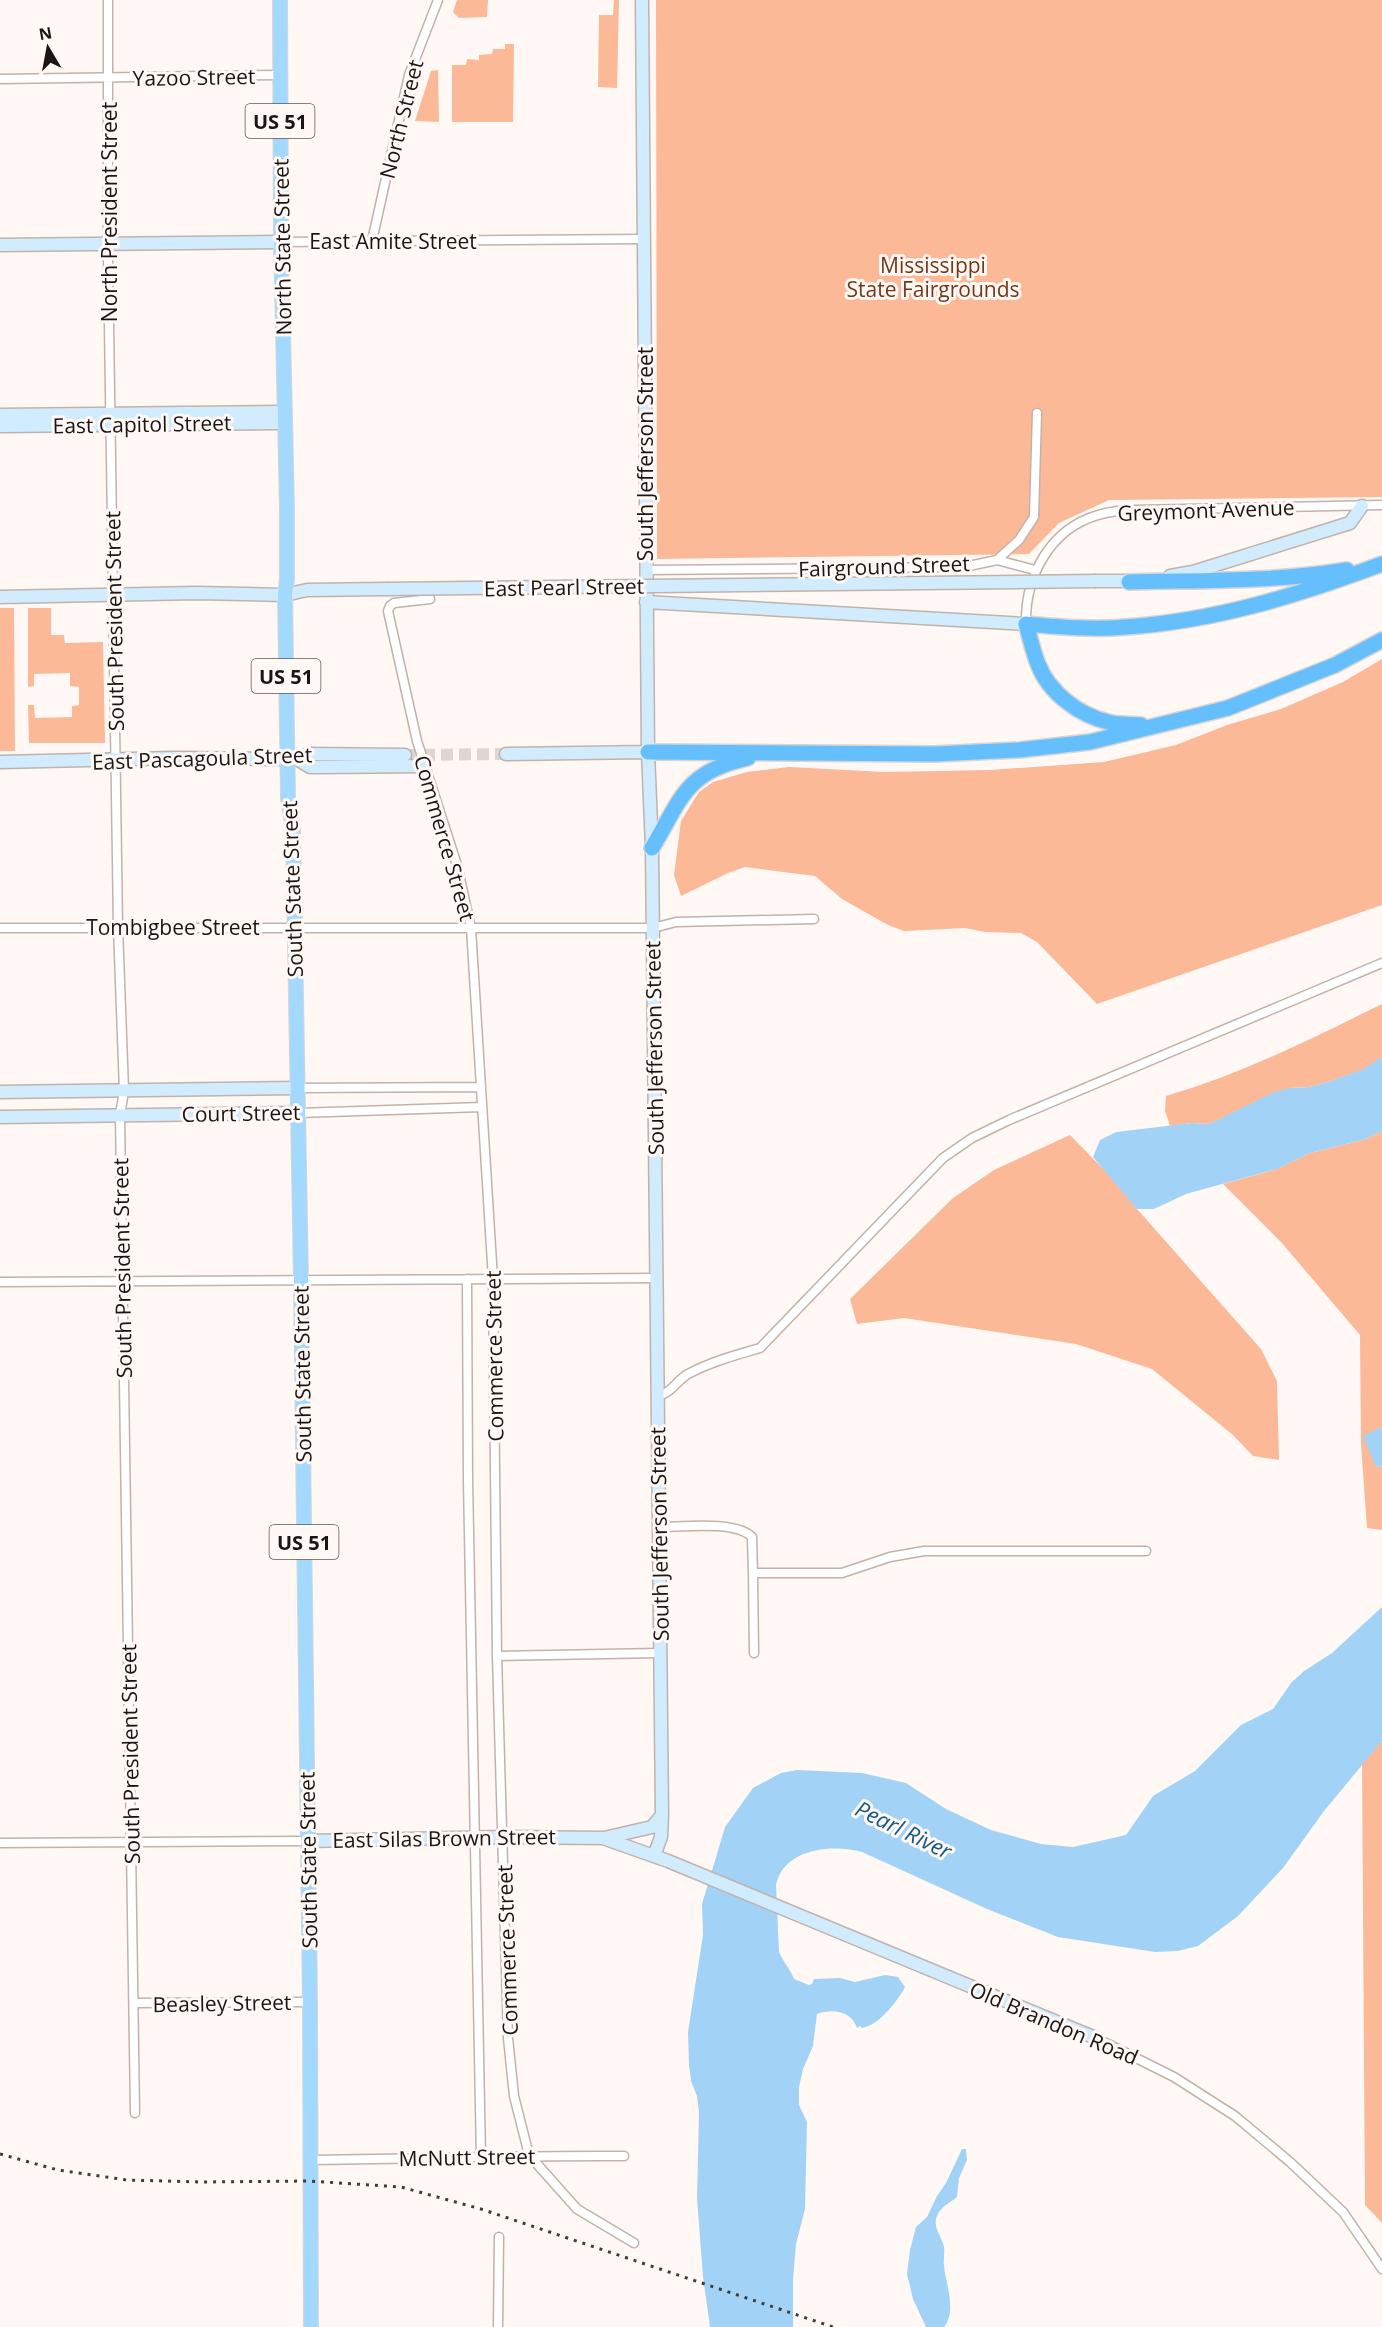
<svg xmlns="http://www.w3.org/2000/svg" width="1382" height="2327" font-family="'Open Sans',sans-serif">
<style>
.green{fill:#fbb998}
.water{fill:#a2d3f7}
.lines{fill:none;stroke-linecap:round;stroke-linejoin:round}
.secondary-tunnel{stroke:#ddd6d3;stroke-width:12;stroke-dasharray:12 6;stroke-linecap:butt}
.street-casing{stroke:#c2b2aa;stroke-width:11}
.secondary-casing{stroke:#c2b2aa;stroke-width:15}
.primary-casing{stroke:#d6d5d5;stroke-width:16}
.highway-casing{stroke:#d6d5d5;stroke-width:18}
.street{stroke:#fff;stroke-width:8}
.secondary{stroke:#d1ecfe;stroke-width:12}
.primary{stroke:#a3d9fe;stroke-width:14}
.highway{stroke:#66bffd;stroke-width:15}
.rail{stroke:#413c39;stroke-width:3;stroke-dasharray:3 6;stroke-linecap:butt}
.secondary-bridge-casing{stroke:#c2b2aa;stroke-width:15;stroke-linecap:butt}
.secondary-bridge{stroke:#d1ecfe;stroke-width:12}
.labels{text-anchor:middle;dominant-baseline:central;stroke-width:6;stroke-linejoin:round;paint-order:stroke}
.shield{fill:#fff8f5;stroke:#5f5a57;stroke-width:1.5}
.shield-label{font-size:20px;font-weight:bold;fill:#1b1613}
.street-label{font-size:21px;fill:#1b1613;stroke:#fff8f5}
.park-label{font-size:21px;fill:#743817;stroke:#fff8f5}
.water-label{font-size:22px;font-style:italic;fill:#145a84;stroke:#fff8f5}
</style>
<rect width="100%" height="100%" fill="#fff8f5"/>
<path class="green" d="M 457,0 L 488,0 L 487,17 L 459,18 L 453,12 Z
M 614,0 L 619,0 L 617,88 L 598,87 L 599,15 L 613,15 Z
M 656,0 L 1382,0 L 1382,497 L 1109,500 L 1059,523 L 1029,554 L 657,559 Z
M 505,44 L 514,44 L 513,122 L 452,122 L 452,65 L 466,65 L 467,59 L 479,60 L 479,55 L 492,54 L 493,49 L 505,49 Z
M 438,70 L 439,122 L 415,121 L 431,71 Z
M 0,608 L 14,608 L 15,751 L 0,751 Z
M 28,608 L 51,608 L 51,635 L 64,635 L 65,643 L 103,642 L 105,743 L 29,743 L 28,705 L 34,705 L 35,718 L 72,717 L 72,706 L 79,705 L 79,687 L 70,686 L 70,673 L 34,674 L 34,686 L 28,687 Z
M 1382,659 L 1382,905 L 1097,1004 L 1037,942 L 1021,933 L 985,932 L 965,928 L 904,931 L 888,925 L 842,899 L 815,876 L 745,867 L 728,873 L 681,896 L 674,875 L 681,821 L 699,792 L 713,782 L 747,772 L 789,767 L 884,772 L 990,770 L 1104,762 L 1176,745 L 1227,725 L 1281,709 L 1343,682 Z
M 1382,1004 L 1382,1057 L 1365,1069 L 1328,1082 L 1309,1087 L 1289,1088 L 1209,1124 L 1192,1123 L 1170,1126 L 1165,1111 L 1166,1096 C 1242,1074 1311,1039 1382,1004 Z
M 1382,1131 L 1382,1427 L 1379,1429 L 1376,1467 L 1382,1466 L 1382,1530 L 1367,1528 L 1361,1444 L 1360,1335 L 1281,1242 L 1223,1184 L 1277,1169 L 1310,1153 L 1366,1139 Z
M 1070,1135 L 1117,1183 L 1137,1209 L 1261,1349 L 1277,1381 L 1279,1460 L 1253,1456 L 1233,1435 L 1152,1369 L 1076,1344 L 904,1318 L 857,1324 L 850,1299 L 953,1198 L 994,1170 Z
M 1382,1741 L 1382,2223 L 1365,2205 L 1362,1763 Z"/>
<path class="water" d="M 1382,1057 L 1382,1131 L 1366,1139 L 1310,1153 L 1277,1169 L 1186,1194 L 1154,1209 L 1137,1209 L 1093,1157 L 1100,1140 L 1116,1132 L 1192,1123 L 1209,1124 L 1272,1093 L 1289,1088 L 1309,1087 L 1328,1082 L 1364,1069 Z
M 1382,1427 L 1382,1466 L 1376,1467 L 1363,1436 Z
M 1382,1607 L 1382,1741 L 1324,1811 L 1283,1868 L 1238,1916 L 1198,1946 L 1178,1951 L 1155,1952 L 1058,1937 L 987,1909 L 862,1852 C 833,1844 784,1848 776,1885 L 779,1952 C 784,1963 789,1967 794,1979 L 809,1985 L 812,1984 L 814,1979 L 840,1978 L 855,1982 L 885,1975 L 898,1977 L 905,1987 C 897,2002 879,2025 862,2028 L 860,2026 L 857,2028 C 852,2011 832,2008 817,2014 L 813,2046 L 803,2069 L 799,2087 L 799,2105 L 807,2122 L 805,2209 L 796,2244 L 793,2280 L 793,2327 L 710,2327 L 703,2277 L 697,2198 L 699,2113 L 697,2096 L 691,2081 L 689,2065 L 688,2032 L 703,1935 L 702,1904 L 725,1827 L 753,1788 L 781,1773 L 797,1770 L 862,1773 L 906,1783 L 946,1809 L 991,1830 L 1041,1844 L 1073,1847 L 1126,1835 L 1153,1796 L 1195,1771 L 1241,1725 L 1273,1709 L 1291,1683 L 1304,1671 L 1332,1653 Z
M 962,2149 L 966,2149 L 967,2160 L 959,2178 L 957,2197 C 950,2203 941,2206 937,2216 C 932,2227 942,2236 944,2247 C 945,2253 943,2260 944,2266 C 946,2285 957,2311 944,2327 L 926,2327 L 913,2299 L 907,2274 L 910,2250 L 916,2227 L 927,2217 L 937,2196 L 946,2183 Z"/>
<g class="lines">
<path class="secondary-tunnel" d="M 405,755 L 506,754"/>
<defs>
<path id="street" d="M 108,0 L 108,258 L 118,927 L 124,1091 L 120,1115 L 135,2113
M 0,79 L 280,75
M 372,241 L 409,75 L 438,0
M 281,242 L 643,239
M 997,560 L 1035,570
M 646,570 L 964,567 L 997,560 L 1019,540 L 1034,517 L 1037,413
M 430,599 L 394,603 L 390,606 L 388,611 L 417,741 L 457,865 L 471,928 L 493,1279 L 497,1656 L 508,2038 L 514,2096 L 529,2155 L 577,2209 L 634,2243
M 1026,624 C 1025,576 1050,529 1098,515 C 1111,511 1123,510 1136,510 L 1382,505
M 0,928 L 653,928 L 676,922 L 814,919
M 297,1088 L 481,1087
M 298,1113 L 482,1107
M 467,1279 L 468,1480 L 481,2159
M 0,1282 L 656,1278
M 657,1396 C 672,1393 676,1381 688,1374 C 710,1362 736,1355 760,1348 L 943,1158 L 972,1138 L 1009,1120 L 1382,963
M 659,1527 C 682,1527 735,1520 752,1537 L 753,1573 L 842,1573 L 890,1557 L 924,1551 L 1146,1551
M 753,1573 L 754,1653
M 497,1656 L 660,1653
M 0,1843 L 307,1841
M 135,2003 L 310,2002
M 1098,2039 L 1174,2077 L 1235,2116 L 1290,2162 L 1343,2212 L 1382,2269
M 309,2160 C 414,2159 519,2155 624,2156
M 498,2327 L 499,2237"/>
<path id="secondary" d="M 642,0 L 648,752 L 652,848 L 662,1815 L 661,1837 L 654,1856
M 0,245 L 281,242
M 0,415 L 284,412
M 0,426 L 284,423
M 1170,576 L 1193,572 L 1350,523 L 1362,506
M 1096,581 L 1138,581
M 0,597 L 197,593 L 285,595 L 307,590 L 386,589
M 646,602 L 1026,624
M 506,754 L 648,752
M 297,759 L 310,767 L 319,767 L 425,766
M 0,762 L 174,758 L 297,759 L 310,754 L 405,755
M 0,1092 L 297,1088
M 0,1117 L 298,1113
M 604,1838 L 652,1827 L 662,1815
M 307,1841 L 504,1837 L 603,1838 L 668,1861 L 1098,2039"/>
<path id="primary" d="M 280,0 L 281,242 L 287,507 L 287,579 L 285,595 L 288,798 L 293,829 L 301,1280 L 310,2002 L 311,2327"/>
<path id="highway" d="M 1129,582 C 1201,580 1275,582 1347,570
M 1141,725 C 1130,724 1118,725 1108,722 C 1079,715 1049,693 1038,664 C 1033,652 1030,637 1026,624 C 1060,627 1093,630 1126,627 C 1215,621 1299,595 1382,564
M 648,752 L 935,754 L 1019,750 L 1090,742 L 1228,708 L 1335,665 L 1382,640
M 652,848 C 682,798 685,772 748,758"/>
</defs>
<use href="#street" class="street-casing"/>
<use href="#secondary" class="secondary-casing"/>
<use href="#primary" class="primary-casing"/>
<use href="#highway" class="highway-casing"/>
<use href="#street" class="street"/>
<use href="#secondary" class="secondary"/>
<use href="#primary" class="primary"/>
<use href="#highway" class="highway"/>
<path class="rail" d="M 0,2154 L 58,2170 L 127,2180 L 202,2182 L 309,2181 L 401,2187 L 481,2209 L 833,2327"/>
<defs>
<path id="secondary-bridge" d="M 386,589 L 1096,581"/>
</defs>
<use href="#secondary-bridge" class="secondary-bridge-casing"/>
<use href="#secondary-bridge" class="secondary-bridge"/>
</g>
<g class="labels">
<g class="shield">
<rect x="245.5" y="104" width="69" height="34" rx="4.5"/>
<rect x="251.5" y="659" width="69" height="34" rx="4.5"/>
<rect x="269.5" y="1525" width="69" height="34" rx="4.5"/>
</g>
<g class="shield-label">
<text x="280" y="121">US 51</text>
<text x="286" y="676">US 51</text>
<text x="304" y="1542">US 51</text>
</g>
<g class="street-label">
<text transform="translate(194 77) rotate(-1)">Yazoo Street</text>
<text transform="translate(401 119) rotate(-76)">North Street</text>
<text transform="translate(109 212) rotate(-90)">North President Street</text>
<text x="393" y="241">East Amite Street</text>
<text transform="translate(282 247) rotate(-91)">North State Street</text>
<text transform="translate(142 424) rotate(-1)">East Capitol Street</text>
<text transform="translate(645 454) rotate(-90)">South Jefferson Street</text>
<text transform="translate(1206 510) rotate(-2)">Greymont Avenue</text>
<text transform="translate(884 566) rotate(-2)">Fairground Street</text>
<text transform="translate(564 587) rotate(-1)">East Pearl Street</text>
<text transform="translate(114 621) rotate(-91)">South President Street</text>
<text transform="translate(202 758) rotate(-2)">East Pascagoula Street</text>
<text transform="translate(445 838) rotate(74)">Commerce Street</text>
<text transform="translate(292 889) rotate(-92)">South State Street</text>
<text x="173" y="927">Tombigbee Street</text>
<text transform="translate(654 1048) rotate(-91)">South Jefferson Street</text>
<text transform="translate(241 1113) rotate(-1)">Court Street</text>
<text transform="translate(122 1268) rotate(-91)">South President Street</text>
<text transform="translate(494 1356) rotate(-91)">Commerce Street</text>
<text transform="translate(302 1374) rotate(-91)">South State Street</text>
<text transform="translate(659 1534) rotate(-91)">South Jefferson Street</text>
<text transform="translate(130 1754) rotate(-91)">South President Street</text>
<text transform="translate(444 1838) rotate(-1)">East Silas Brown Street</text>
<text transform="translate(308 1860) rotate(-91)">South State Street</text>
<text transform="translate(507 1950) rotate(-92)">Commerce Street</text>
<text transform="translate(222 2003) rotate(-1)">Beasley Street</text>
<text transform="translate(1054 2023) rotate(23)">Old Brandon Road</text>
<text transform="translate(467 2157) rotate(-1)">McNutt Street</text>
</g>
<g class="park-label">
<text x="933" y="265">Mississippi<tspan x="933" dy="24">State Fairgrounds</tspan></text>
</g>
<g class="water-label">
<text transform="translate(904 1829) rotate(26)">Pearl River</text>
</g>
</g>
<g transform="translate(48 48) rotate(350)" stroke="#fff8f5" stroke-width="4.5" paint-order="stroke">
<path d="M0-4.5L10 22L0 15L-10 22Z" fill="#1b1613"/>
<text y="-9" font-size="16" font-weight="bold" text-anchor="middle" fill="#1b1613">N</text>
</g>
</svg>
